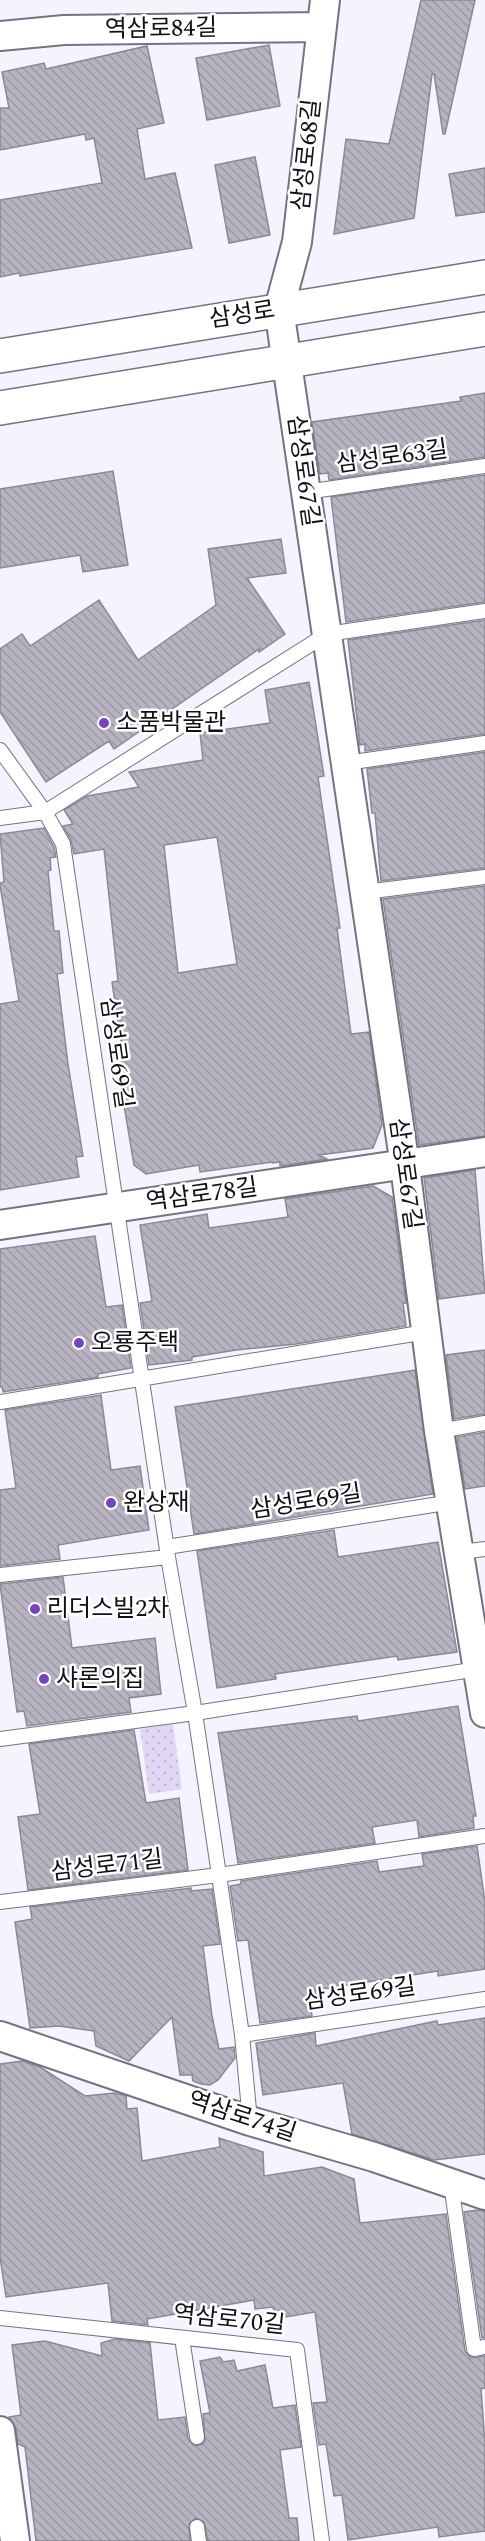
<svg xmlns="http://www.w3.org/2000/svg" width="485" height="2541" font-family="Spectral,'Noto Sans KR',serif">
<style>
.park{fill:url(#park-dots)}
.building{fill:url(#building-back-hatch);stroke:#8c8896;stroke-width:1.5;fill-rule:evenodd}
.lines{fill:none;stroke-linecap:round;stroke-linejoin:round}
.lane-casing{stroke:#767380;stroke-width:16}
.street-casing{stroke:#767380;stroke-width:32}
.secondary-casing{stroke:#767380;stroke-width:36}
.lane{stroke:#fff;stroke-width:14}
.street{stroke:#fff;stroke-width:28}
.secondary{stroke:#fff;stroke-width:33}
.poi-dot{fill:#7445bc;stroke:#fff;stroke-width:2}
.labels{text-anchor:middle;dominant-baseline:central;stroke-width:5;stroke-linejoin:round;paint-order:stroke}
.street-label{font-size:24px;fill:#121015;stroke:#fff}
.poi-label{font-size:24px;fill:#121015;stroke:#fff;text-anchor:start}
</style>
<defs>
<pattern id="park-dots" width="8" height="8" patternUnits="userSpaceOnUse" patternTransform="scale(1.5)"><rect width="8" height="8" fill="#dfd7f5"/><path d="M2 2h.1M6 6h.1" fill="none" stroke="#beb8d1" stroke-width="1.8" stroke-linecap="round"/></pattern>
<pattern id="building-back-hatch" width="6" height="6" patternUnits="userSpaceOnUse" patternTransform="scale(1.5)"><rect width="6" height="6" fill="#b7b3c1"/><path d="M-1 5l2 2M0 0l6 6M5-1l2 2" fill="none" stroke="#9c99a5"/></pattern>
</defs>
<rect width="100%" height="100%" fill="#f6f3ff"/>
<path class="park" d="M 173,1724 L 182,1789 L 149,1794 L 140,1729 Z"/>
<path class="building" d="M 421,0 L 475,0 L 445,134 L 443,134 L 434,74 L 432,74 L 414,218 L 334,234 L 346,139 L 389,144 Z
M 269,45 L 280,106 L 207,120 L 196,58 Z
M 147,46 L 164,123 L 137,129 L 145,179 L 175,173 L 192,248 L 20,276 L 19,273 L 0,277 L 0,200 L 102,183 L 94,138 L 86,140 L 85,134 L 0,150 L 0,108 L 9,108 L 2,72 L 44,63 L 46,69 Z
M 255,157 L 270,235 L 229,243 L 215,165 Z
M 485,168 L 485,212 L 456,216 L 449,174 Z
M 485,393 L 485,457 L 329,480 L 328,473 L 320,474 L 312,422 L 461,401 L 460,397 Z
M 113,471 L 128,565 L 83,572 L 80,555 L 0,568 L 0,489 Z
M 485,475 L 485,602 L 346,622 L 331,497 Z
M 281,539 L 286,573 L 247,578 L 285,634 L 259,652 L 259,649 L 114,749 L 109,741 L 46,782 L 0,712 L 0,649 L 22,634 L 30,646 L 99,600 L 138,660 L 216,605 L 208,549 Z
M 485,620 L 485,734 L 365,751 L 365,744 L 360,745 L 348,640 Z
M 309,682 L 324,776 L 318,777 L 340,928 L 337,928 L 351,1034 L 369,1032 L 382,1125 L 373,1148 L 319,1155 L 327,1159 L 280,1166 L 280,1162 L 273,1163 L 273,1162 L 200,1172 L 199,1165 L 146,1174 L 134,1165 L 121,1087 L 118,1057 L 123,1056 L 112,982 L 118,981 L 104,849 L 74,854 L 71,840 L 63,826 L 73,824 L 64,810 L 87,796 L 139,787 L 129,772 L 203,760 L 200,733 L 270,723 L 265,690 ZM 217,837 L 237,964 L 178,973 L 164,845 Z
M 485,752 L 485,868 L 381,881 L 375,813 L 372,813 L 367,769 Z
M 44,828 L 54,847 L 56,857 L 50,858 L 51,870 L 48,871 L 54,931 L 59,931 L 63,973 L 57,974 L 68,1064 L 83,1156 L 76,1157 L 79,1177 L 0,1190 L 0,1004 L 19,1001 L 0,885 L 0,883 L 4,882 L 0,834 Z
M 485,886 L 485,1136 L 419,1145 L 383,899 Z
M 475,1170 L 485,1293 L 439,1299 L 424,1178 Z
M 373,1186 L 392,1197 L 406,1303 L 403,1303 L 406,1326 L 296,1344 L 236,1350 L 192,1357 L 192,1360 L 149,1365 L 140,1303 L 152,1301 L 140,1225 L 207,1214 L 209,1228 L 288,1217 L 285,1199 Z
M 95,1236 L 106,1307 L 122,1305 L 131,1368 L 98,1374 L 98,1377 L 3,1392 L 2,1387 L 0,1387 L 0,1249 Z
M 485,1350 L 485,1414 L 454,1419 L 446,1355 Z
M 415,1370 L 433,1494 L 194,1534 L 175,1407 Z
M 101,1395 L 111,1470 L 140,1466 L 149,1530 L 58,1545 L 60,1559 L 0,1566 L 0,1490 L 16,1488 L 5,1410 Z
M 485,1432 L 485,1486 L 465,1489 L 457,1437 Z
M 334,1530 L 338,1557 L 438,1542 L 457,1652 L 398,1660 L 397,1656 L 275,1674 L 276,1679 L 217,1688 L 197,1551 Z
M 63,1577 L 72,1648 L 155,1638 L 161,1694 L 129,1698 L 131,1712 L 27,1726 L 24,1711 L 17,1712 L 0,1584 Z
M 458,1706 L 476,1816 L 473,1816 L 474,1828 L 419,1837 L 417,1820 L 372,1827 L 375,1843 L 238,1863 L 218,1733 L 357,1716 L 358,1721 Z
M 134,1730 L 146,1803 L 179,1798 L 188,1870 L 28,1890 L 18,1817 L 40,1814 L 29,1744 Z
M 477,1846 L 485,1902 L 485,1969 L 438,1976 L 438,1971 L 316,1990 L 316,1995 L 309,1996 L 312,2016 L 260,2023 L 248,1940 L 238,1941 L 230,1886 L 241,1884 L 241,1881 L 377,1861 L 379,1872 L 424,1866 L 422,1854 Z
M 191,1888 L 191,1891 L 212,1889 L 220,1944 L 203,1946 L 212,2016 L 219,2049 L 234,2047 L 235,2058 L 218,2080 L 210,2085 L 201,2084 L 193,2081 L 192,2075 L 180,2075 L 172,2017 L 129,2061 L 96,2046 L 94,2031 L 59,2026 L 30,2028 L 15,1922 L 32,1919 L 30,1907 Z
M 485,2018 L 485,2154 L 434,2160 L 352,2134 L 343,2083 L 263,2095 L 256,2043 L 315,2033 L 316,2046 L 437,2021 L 438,2025 Z
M 22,2061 L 40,2067 L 85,2096 L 115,2093 L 126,2096 L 127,2109 L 137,2108 L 142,2161 L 220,2147 L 219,2138 L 263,2152 L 264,2176 L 322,2167 L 354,2179 L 360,2223 L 446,2214 L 465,2351 L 471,2358 L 485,2356 L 485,2388 L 481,2389 L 485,2443 L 485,2531 L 439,2537 L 438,2527 L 348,2540 L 342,2495 L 334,2496 L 326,2444 L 319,2445 L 313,2403 L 327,2402 L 315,2312 L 286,2317 L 285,2310 L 274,2311 L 273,2307 L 255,2309 L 254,2300 L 147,2319 L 148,2325 L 112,2321 L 108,2283 L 6,2297 L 0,2257 L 0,2064 Z
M 478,2210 L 485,2211 L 485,2338 L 482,2338 L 464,2212 Z
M 115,2339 L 150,2343 L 158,2420 L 185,2417 L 188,2439 L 194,2446 L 202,2444 L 205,2441 L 203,2414 L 210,2413 L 200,2361 L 220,2357 L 223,2362 L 234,2360 L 237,2371 L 265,2365 L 273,2408 L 295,2405 L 301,2447 L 280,2450 L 289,2518 L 297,2518 L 299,2541 L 208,2541 L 204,2522 L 196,2518 L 189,2524 L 190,2541 L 36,2541 L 25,2447 L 18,2444 L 16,2428 L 9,2417 L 21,2415 L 12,2345 L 45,2341 L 102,2356 L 101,2343 Z"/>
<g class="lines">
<defs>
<path id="lane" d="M 306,492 L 485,466
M 0,750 L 45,812 L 63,844 L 168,1557 L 195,1713 L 219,1875 L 242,2035 L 250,2121
M 346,763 L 485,743
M 0,818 L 45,812 L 327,634 L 485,611
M 365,892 L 485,877
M 0,1402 L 426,1332
M 439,1431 L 485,1423
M 167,1547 L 452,1502
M 461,1552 L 485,1549
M 0,1575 L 168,1557
M 0,1739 L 195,1713 L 478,1669
M 0,1902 L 219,1875 L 485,1836
M 242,2035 L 485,1999
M 451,2183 L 474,2349 L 485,2347
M 0,2318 L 297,2350 L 322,2541
M 182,2338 L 197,2437
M 197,2527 L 199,2541"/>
<path id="street" d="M 325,0 L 297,242 L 279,309 L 405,1166 L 439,1431 L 485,1713
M 0,36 L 64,30 L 321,27
M 0,1225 L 485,1152
M 0,2036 L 250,2121 L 374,2157 L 485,2195
M 0,2431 L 15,2541"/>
<path id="secondary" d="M 0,356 L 485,277
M 0,408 L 485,329"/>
</defs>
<use href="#lane" class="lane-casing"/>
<use href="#street" class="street-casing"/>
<use href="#secondary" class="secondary-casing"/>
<use href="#lane" class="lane"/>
<use href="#street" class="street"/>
<use href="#secondary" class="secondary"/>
</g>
<g class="poi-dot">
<circle cx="104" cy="723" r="6"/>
<circle cx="79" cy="1343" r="6"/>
<circle cx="111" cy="1503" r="6"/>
<circle cx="35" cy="1609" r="6"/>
<circle cx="44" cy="1679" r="6"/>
</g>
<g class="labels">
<g class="street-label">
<text transform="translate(161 29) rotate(-1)">역삼로84길</text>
<text transform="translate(307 155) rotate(-84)">삼성로68길</text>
<text transform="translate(242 315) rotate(-9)">삼성로</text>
<text transform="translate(392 457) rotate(-8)">삼성로63길</text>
<text transform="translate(303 471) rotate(82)">삼성로67길</text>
<text transform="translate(116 1053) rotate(82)">삼성로69길</text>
<text transform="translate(405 1174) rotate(82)">삼성로67길</text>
<text transform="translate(202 1195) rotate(-8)">역삼로78길</text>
<text transform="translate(306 1502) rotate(-9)">삼성로69길</text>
<text transform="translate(107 1866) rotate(-7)">삼성로71길</text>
<text transform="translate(360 1994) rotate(-8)">삼성로69길</text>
<text transform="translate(242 2117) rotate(18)">역삼로74길</text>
<text transform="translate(229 2320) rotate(6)">역삼로70길</text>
</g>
<g class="poi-label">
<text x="116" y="723">소품박물관</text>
<text x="91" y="1343">오룡주택</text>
<text x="123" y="1503">완상재</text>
<text x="47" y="1609">리더스빌2차</text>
<text x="56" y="1679">샤론의집</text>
</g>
</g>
</svg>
